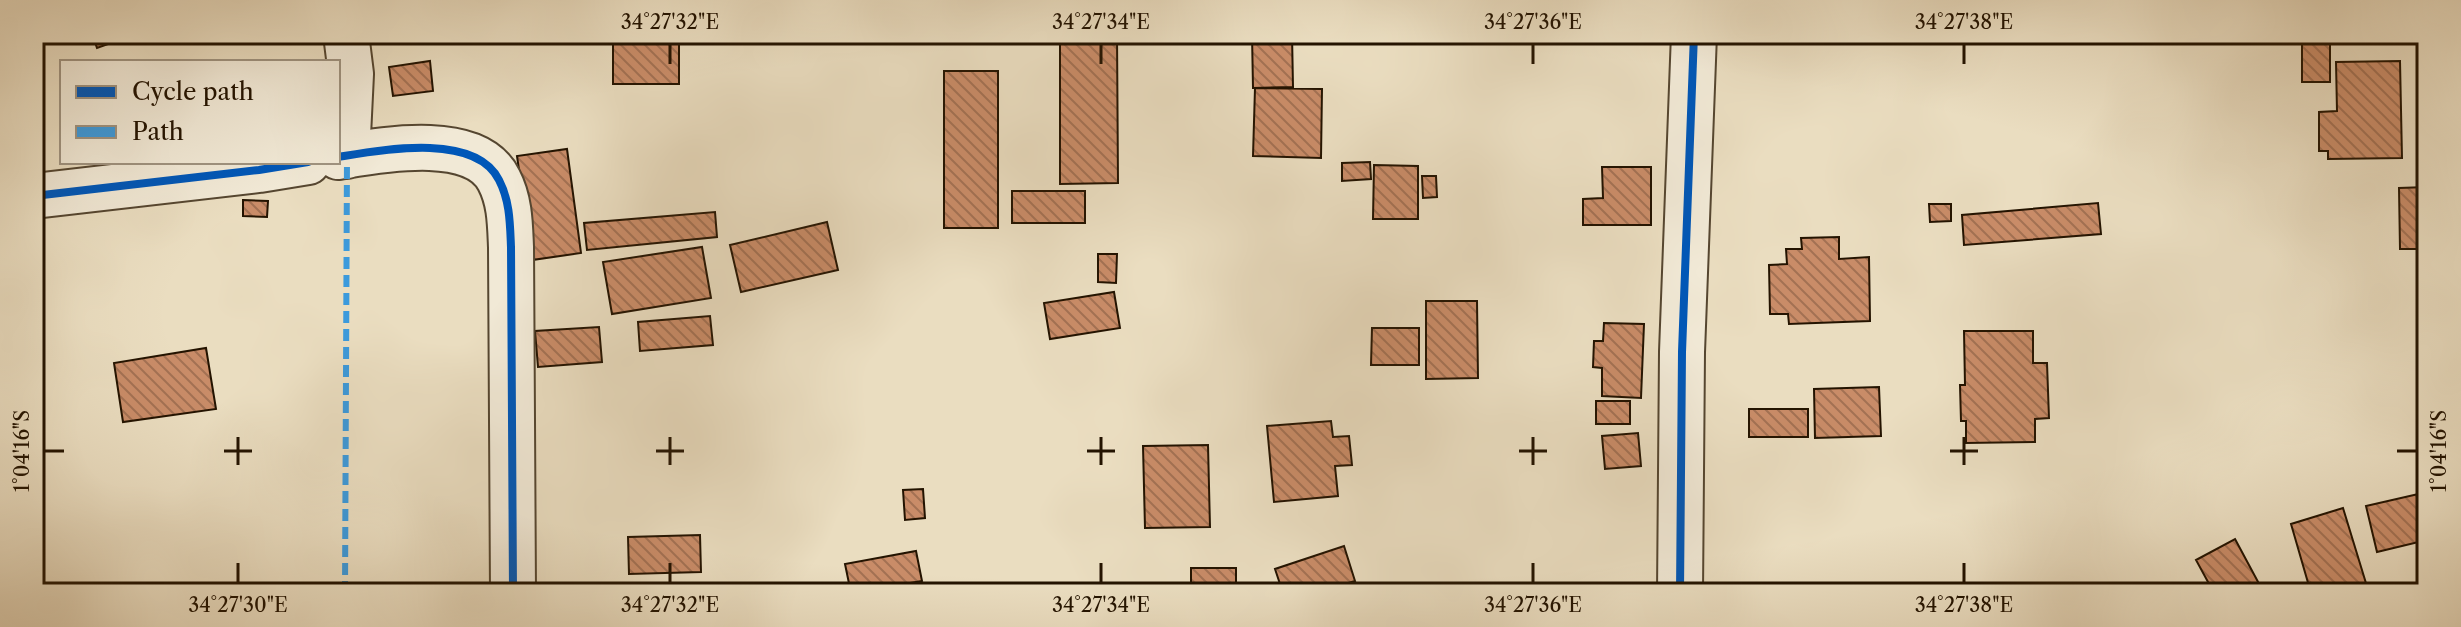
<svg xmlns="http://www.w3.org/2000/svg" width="2461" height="627" font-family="'Libre Caslon Text',serif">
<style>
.building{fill:url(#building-back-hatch);stroke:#231300;stroke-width:2}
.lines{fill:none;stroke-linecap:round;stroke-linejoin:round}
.minor-casing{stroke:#554630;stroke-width:48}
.minor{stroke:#f1e9d6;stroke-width:44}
.quiet{stroke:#3c9adc;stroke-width:6;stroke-dasharray:12 6;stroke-linecap:butt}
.cycleway-casing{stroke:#f1e9d6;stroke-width:13}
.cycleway{stroke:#0057b8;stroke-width:8}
.ticks{fill:none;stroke:#231300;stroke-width:3}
.neatline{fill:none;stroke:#231300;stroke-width:3}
.ticks-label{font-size:20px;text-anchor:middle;fill:#231300}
</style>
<defs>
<pattern id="building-back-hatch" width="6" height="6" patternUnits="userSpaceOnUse" patternTransform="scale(2)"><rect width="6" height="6" fill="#c98c68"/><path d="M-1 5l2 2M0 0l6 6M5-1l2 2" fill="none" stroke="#a37153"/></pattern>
</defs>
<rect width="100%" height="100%" fill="#eaddc0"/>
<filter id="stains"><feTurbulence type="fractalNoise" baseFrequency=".0025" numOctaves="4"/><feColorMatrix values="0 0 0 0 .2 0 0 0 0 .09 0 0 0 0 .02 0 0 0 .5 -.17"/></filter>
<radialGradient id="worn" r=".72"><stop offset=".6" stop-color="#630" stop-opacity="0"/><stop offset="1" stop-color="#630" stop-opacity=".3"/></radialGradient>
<path class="building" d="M 92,34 L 136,34 L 97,48 Z
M 613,34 L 679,34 L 679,84 L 613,84 Z
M 780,34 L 815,34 L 781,39 Z
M 1060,34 L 1117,34 L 1118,183 L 1060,184 Z
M 1252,34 L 1292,34 L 1293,87 L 1253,88 Z
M 2302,41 L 2330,41 L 2330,82 L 2302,82 Z
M 430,61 L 433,91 L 393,96 L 389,67 Z
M 2400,61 L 2402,158 L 2328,159 L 2328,151 L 2319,151 L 2319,112 L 2337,111 L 2336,62 Z
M 944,71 L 998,71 L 998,228 L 944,228 Z
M 1255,88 L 1322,89 L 1321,158 L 1253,156 Z
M 567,149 L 581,253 L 532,260 L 517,156 Z
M 1370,162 L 1371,179 L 1342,181 L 1342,163 Z
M 1374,165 L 1418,166 L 1418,219 L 1373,219 Z
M 1602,167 L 1651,167 L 1651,225 L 1583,225 L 1583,199 L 1603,198 Z
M 1422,176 L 1436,176 L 1437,197 L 1423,198 Z
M 2427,187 L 2427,249 L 2400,249 L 2399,188 Z
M 1012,191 L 1085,191 L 1085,223 L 1012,223 Z
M 243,200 L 268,201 L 267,217 L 243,216 Z
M 2098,203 L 2101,234 L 1964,245 L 1962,215 Z
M 1929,204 L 1951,204 L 1951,221 L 1930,222 Z
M 715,212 L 717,237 L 587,250 L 584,223 Z
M 827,222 L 838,270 L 741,292 L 730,245 Z
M 1839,237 L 1839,259 L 1869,257 L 1870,321 L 1789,324 L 1788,314 L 1770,314 L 1769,265 L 1787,264 L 1786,249 L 1802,249 L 1801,238 Z
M 702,247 L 711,298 L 612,314 L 603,262 Z
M 1098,254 L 1117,254 L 1116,283 L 1098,282 Z
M 1114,292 L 1120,328 L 1050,339 L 1044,303 Z
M 1426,301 L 1477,301 L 1478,378 L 1426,379 Z
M 710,316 L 713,345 L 640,351 L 638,322 Z
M 1604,323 L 1644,324 L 1641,398 L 1602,396 L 1602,368 L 1593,367 L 1594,341 L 1603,341 Z
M 599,327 L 602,362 L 538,367 L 535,331 Z
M 1372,328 L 1419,328 L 1419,365 L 1371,365 Z
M 1964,331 L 2033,331 L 2033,363 L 2047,363 L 2049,418 L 2035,419 L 2035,442 L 1966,443 L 1966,421 L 1961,421 L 1960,385 L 1965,385 Z
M 206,348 L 216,409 L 123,422 L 114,363 Z
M 1879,387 L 1881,436 L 1815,438 L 1814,389 Z
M 1596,401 L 1630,401 L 1630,424 L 1596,424 Z
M 1749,409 L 1808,409 L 1808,437 L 1749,437 Z
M 1331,421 L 1333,437 L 1349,436 L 1352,465 L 1335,466 L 1338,496 L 1274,502 L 1267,426 Z
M 1638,433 L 1641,466 L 1605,469 L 1602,436 Z
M 1208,445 L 1210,527 L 1145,528 L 1143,446 Z
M 923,489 L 925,518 L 905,520 L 903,490 Z
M 2427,492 L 2427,540 L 2377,552 L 2366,506 Z
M 2343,508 L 2369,593 L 2311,593 L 2291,524 Z
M 700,535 L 701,572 L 629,574 L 628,537 Z
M 2235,539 L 2264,593 L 2214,593 L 2196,560 Z
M 1344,546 L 1355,581 L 1317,593 L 1283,593 L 1275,569 Z
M 916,551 L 922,581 L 851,593 L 845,564 Z
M 1191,568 L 1236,568 L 1236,593 L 1191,593 Z"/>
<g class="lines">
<defs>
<path id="minor" d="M 346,34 L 351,74 L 347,156
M 338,157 C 381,150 475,132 499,180 C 510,201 510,224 511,247 L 513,593
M 34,196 L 259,170 L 308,162
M 1680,593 L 1682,352 L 1694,34"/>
</defs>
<use href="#minor" class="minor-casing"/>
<use href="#minor" class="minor"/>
<path class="quiet" d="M 345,593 L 347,156"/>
<defs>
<path id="cycleway" d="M 338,157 C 381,150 475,132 499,180 C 510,201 510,224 511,247 L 513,593
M 34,196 L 259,170 L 308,162
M 1680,593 L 1682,352 L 1694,34"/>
</defs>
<use href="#cycleway" class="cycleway-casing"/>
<use href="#cycleway" class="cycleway"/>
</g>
<path class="ticks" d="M 670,44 L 670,64M 1101,44 L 1101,64M 1533,44 L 1533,64M 1964,44 L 1964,64M 238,437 L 238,465M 670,437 L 670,465M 1101,437 L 1101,465M 1533,437 L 1533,465M 1964,437 L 1964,465M 44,451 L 64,451M 224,451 L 252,451M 656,451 L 684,451M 1087,451 L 1115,451M 1519,451 L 1547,451M 1950,451 L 1978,451M 2397,451 L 2417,451M 238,563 L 238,583M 670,563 L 670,583M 1101,563 L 1101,583M 1533,563 L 1533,583M 1964,563 L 1964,583"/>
<rect width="2461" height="627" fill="none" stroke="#eaddc0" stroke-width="88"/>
<rect x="60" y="60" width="280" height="104" fill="#f1e9d6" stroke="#9f9380" stroke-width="2"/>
<rect x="76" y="86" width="40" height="12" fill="#0057b8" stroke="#9f9380" stroke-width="2"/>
<text x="132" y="100" font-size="24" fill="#231300">Cycle path</text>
<rect x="76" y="126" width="40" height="12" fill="#3c9adc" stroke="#9f9380" stroke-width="2"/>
<text x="132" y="140" font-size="24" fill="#231300">Path</text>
<rect x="44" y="44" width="2373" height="539" class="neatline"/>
<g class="ticks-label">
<text x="670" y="29">34°27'32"E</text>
<text x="1101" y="29">34°27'34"E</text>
<text x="1533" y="29">34°27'36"E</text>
<text x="1964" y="29">34°27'38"E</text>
<text transform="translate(22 451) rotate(-90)" y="7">1°04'16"S</text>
<text transform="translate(2439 451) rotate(-90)" y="7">1°04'16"S</text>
<text x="238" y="612">34°27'30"E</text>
<text x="670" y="612">34°27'32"E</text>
<text x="1101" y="612">34°27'34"E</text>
<text x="1533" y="612">34°27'36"E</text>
<text x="1964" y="612">34°27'38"E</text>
</g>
<rect width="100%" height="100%" filter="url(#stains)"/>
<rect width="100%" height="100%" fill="url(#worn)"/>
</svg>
